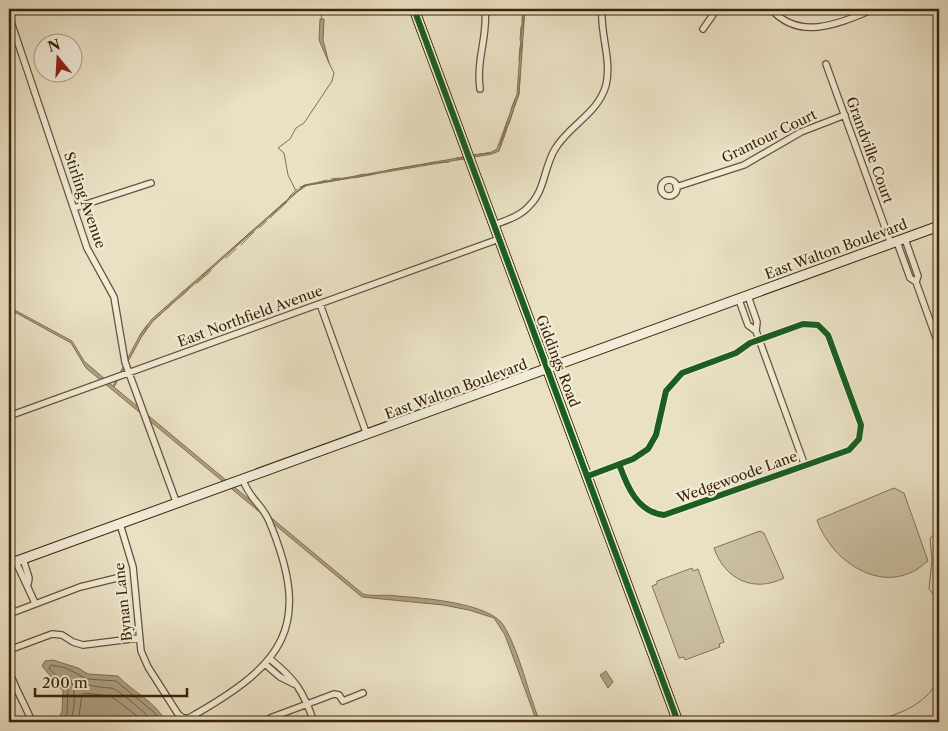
<svg xmlns="http://www.w3.org/2000/svg" width="948" height="731" font-family="'Libre Caslon Text',serif">
<style>
.green{fill:#ccc1a4;stroke:#847254}
.water{fill:#aea184;stroke:#806f51}
.lines{fill:none;stroke-linecap:round;stroke-linejoin:round}
.shore{stroke:#746244;stroke-width:1}
.stream{stroke:#806f51;stroke-width:1}
.street-casing{stroke:#675335;stroke-width:8}
.secondary-casing{stroke:#3b2405;stroke-width:11}
.street{stroke:#f1ecd9;stroke-width:5.5}
.secondary{stroke:#f1ecd9;stroke-width:9}
.cycleway-casing{stroke:#f1ecd9;stroke-width:9}
.cycleway{stroke:#1b5e20;stroke-width:6}
.labels{text-anchor:middle;dominant-baseline:central;stroke-width:4.5;stroke-linejoin:round;paint-order:stroke}
.street-label{font-size:14px;fill:#3b2405;stroke:#f1ecd9}
</style>
<rect width="100%" height="100%" fill="#eae1c5"/>
<filter id="stains"><feTurbulence type="fractalNoise" baseFrequency=".004" numOctaves="4"/><feColorMatrix values="0 0 0 0 .2 0 0 0 0 .09 0 0 0 0 .02 0 0 0 .5 -.17"/></filter>
<radialGradient id="worn" r=".72"><stop offset=".6" stop-color="#630" stop-opacity="0"/><stop offset="1" stop-color="#630" stop-opacity=".3"/></radialGradient>
<path class="green" d="M 894,488 L 904,493 L 928,561 C 923,564 918,570 912,572 C 873,591 829,556 817,520 Z
M 760,531 L 764,533 L 784,578 C 754,593 725,580 714,548 Z
M 692,568 L 693,571 L 698,569 L 724,642 L 719,644 L 720,647 L 685,660 L 684,657 L 679,658 L 652,586 L 657,584 L 657,581 Z"/>
<path class="water" d="M 523,9 L 525,9 L 519,94 L 499,151 L 492,154 L 304,186 L 153,321 L 142,336 L 114,387 L 363,594 C 374,597 386,594 397,596 C 423,598 491,603 504,626 C 521,655 527,691 540,722 L 537,722 L 505,635 L 494,618 L 469,610 L 443,605 L 362,597 L 86,368 L 71,343 L 9,309 L 9,307 L 72,341 L 84,361 L 113,386 L 140,335 L 152,319 L 304,185 L 492,152 L 497,149 L 517,94 Z
M 320,19 L 324,19 L 323,40 L 329,63 L 319,40 Z
M 53,660 L 78,668 L 88,674 L 118,676 C 134,693 155,701 166,722 L 56,722 L 62,712 L 63,691 L 42,666 L 45,661 Z
M 606,671 L 613,682 L 608,688 L 600,675 Z"/>
<g class="lines">
<path class="shore" d="M 62,722 L 67,713 L 68,690 L 63,682 L 49,669 L 51,665 L 66,668 L 87,679 L 116,681 L 155,713 L 160,722
M 70,722 C 75,711 76,693 71,681 L 74,679 C 86,686 97,687 111,688 C 116,688 150,716 153,722
M 78,722 L 82,695 L 84,693 L 111,696 L 145,722"/>
<path class="stream" d="M 319,9 L 322,19
M 522,20 L 523,9
M 523,28 L 524,17
M 520,40 L 521,27
M 521,53 L 522,42
M 519,60 L 520,47
M 514,107 L 519,94 L 520,77
M 511,109 L 515,99
M 509,124 L 513,111
M 503,140 L 507,127
M 500,145 L 508,120
M 473,155 L 489,153
M 457,158 L 463,157
M 457,160 L 464,159
M 438,163 L 449,162
M 422,165 L 435,162
M 388,170 L 418,165
M 356,176 L 364,174
M 354,178 L 375,174
M 331,179 L 340,178
M 320,183 L 350,178
M 300,187 L 327,180
M 296,191 L 288,175 L 284,153 L 278,148 L 290,139 L 296,128 L 304,123 L 332,81 L 334,73 L 329,63
M 297,192 L 306,186
M 289,197 L 297,189
M 269,216 L 285,202
M 270,218 L 287,202
M 259,228 L 267,221
M 241,245 L 254,232
M 230,251 L 253,230
M 226,258 L 236,249
M 202,276 L 210,269
M 197,283 L 211,271
M 181,293 L 189,287
M 178,299 L 188,290
M 164,309 L 172,301
M 165,310 L 175,301
M 154,320 L 162,313
M 140,335 L 147,325
M 142,336 L 148,327
M 939,531 L 930,538 L 932,560 L 929,589 L 938,600 L 939,620
M 875,722 C 904,711 922,707 939,680"/>
<defs>
<path id="street" d="M 771,9 C 800,42 840,23 874,9
M 9,16 L 87,248 L 114,297 L 125,362 L 177,504
M 703,29 L 717,9
M 826,64 L 891,244
M 480,89 C 476,58 488,37 485,9
M661 188a8 8 0 1 1 16 0a8 8 0 1 1-16 0Z
M 676,187 L 744,165 L 801,132 L 845,115
M 74,208 L 151,183
M 494,225 C 507,220 521,216 530,205 C 545,190 544,167 555,149 C 569,125 598,114 606,85 C 612,60 600,34 602,9
M 905,239 L 918,276 L 916,282 L 939,346
M 897,242 L 910,278 L 916,282
M 748,296 L 757,322 L 756,331 L 805,466
M 739,300 L 748,325 L 756,331
M 320,304 L 367,435
M 9,416 L 499,239
M 588,476 L 633,459 L 648,449 L 656,435 L 666,391 L 682,373 L 736,353 L 750,343 L 803,324 L 818,325 L 828,335 L 861,425 L 859,439 L 849,450 L 664,515 C 637,512 627,486 619,464
M 120,524 L 133,567 L 141,651 L 148,667 L 178,714 L 183,718 L 189,718 C 283,665 314,628 269,521 C 262,504 250,500 243,480
M 23,559 L 29,578 L 28,584
M 16,562 L 35,603
M 9,614 L 80,587 L 117,578
M 9,650 L 52,634 L 62,635 L 73,642 L 83,645 L 139,638
M 270,659 C 296,680 303,691 314,722
M 265,664 L 280,677 L 294,684
M 9,670 C 15,689 25,704 32,722
M 265,722 L 270,718 L 334,694 L 339,695 L 343,701 L 363,693
M 482,722 L 491,720 L 497,722"/>
<path id="secondary" d="M 414,9 L 678,722
M 9,564 L 939,226"/>
</defs>
<use href="#street" class="street-casing"/>
<use href="#secondary" class="secondary-casing"/>
<use href="#street" class="street"/>
<use href="#secondary" class="secondary"/>
<defs>
<path id="cycleway" d="M 414,9 L 678,722
M 588,476 L 633,459 L 648,449 L 656,435 L 666,391 L 682,373 L 736,353 L 750,343 L 803,324 L 818,325 L 828,335 L 861,425 L 859,439 L 849,450 L 664,515 C 637,512 627,486 619,464"/>
</defs>
<use href="#cycleway" class="cycleway-casing"/>
<use href="#cycleway" class="cycleway"/>
</g>
<g class="labels">
<g class="street-label">
<text transform="translate(769 136) rotate(-26)">Grantour Court</text>
<text transform="translate(870 150) rotate(70)">Grandville Court</text>
<text transform="translate(85 200) rotate(71)">Stirling Avenue</text>
<text transform="translate(836 249) rotate(-20)">East Walton Boulevard</text>
<text transform="translate(250 316) rotate(-20)">East Northfield Avenue</text>
<text transform="translate(558 361) rotate(69)">Giddings Road</text>
<text transform="translate(456 389) rotate(-20)">East Walton Boulevard</text>
<text transform="translate(737 477) rotate(-20)">Wedgewoode Lane</text>
<text transform="translate(123 602) rotate(-96)">Bynan Lane</text>
</g>
</g>
<rect width="948" height="731" fill="none" stroke="#eae1c5" stroke-width="30"/>
<rect x="10" y="10" width="928" height="711" fill="none" stroke="#3b2405" stroke-width="2.5"/>
<rect x="15" y="15" width="918" height="701" fill="none" stroke="#3b2405"/>
<g transform="translate(58 58) rotate(342)"><circle r="24" fill="#f1ecd9" stroke="#a89c84"/>
<path d="M0-4L9 19L0 12L-9 19Z" fill="#8f2418"/>
<text y="-8" font-size="14" font-weight="bold" text-anchor="middle" fill="#3b2405">N</text>
</g>
<path d="M35 688v8h152v-8" fill="none" stroke="#3b2405" stroke-width="2.5"/>
<text x="42" y="688" font-size="15" fill="#3b2405" stroke="#f1ecd9" stroke-width="4" paint-order="stroke">200 m</text>
<rect width="100%" height="100%" filter="url(#stains)"/>
<rect width="100%" height="100%" fill="url(#worn)"/>
</svg>
